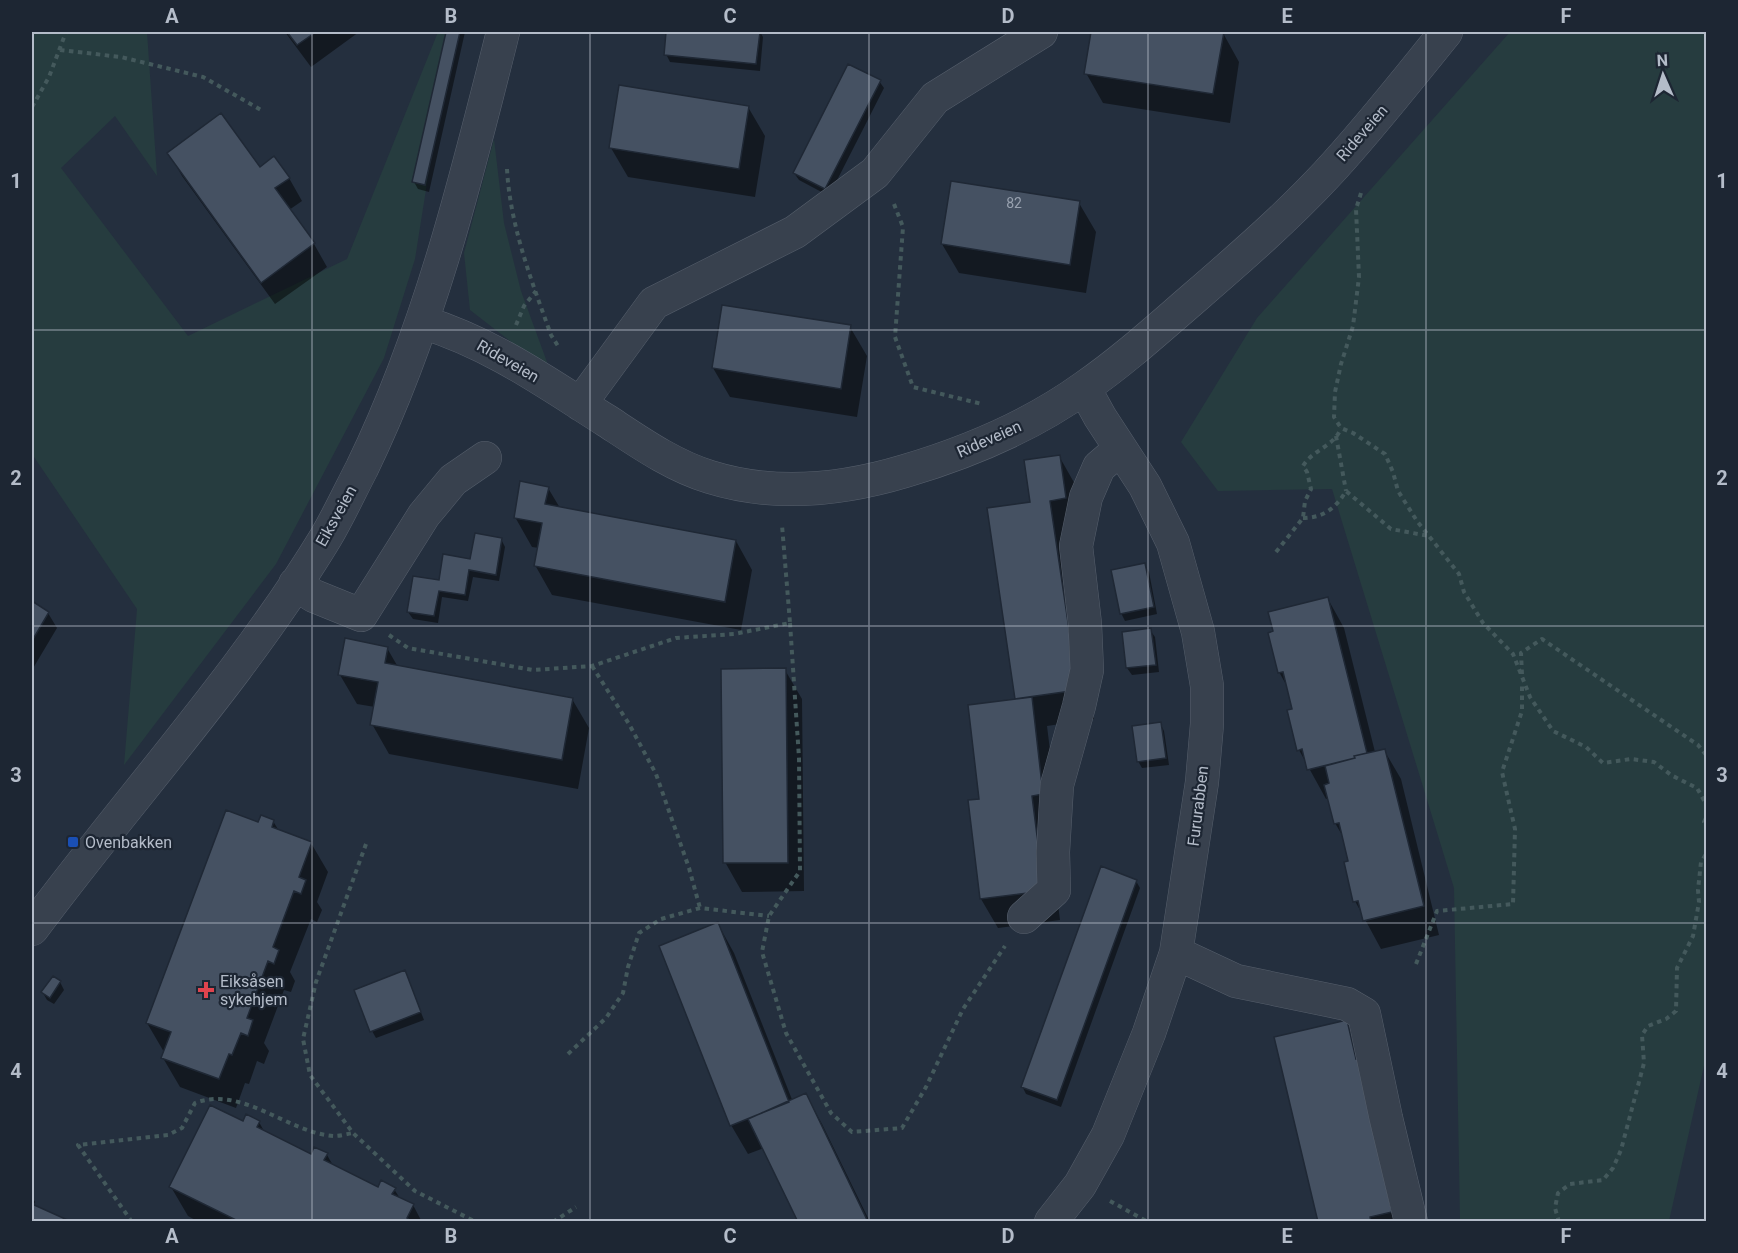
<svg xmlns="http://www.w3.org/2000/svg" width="1738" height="1253" font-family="Roboto,sans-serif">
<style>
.green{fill:#263c3f}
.shadow{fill:#0007}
.building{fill:#455162;stroke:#1f2835;stroke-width:1.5}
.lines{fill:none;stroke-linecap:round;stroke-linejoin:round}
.minor-casing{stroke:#565f6c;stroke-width:34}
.path{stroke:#44595c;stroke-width:4;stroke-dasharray:4.5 4.5;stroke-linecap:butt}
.minor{stroke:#38414e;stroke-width:33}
.grid{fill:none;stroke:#b4bcc9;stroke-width:1.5;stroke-opacity:0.55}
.transit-dot{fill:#1a4fb4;stroke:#1d2633;stroke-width:2}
.health-dot{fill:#e0444e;stroke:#1d2633;stroke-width:2}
.labels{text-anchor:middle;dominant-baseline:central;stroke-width:4.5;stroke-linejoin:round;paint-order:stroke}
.number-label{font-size:14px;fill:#98a1af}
.street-label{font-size:16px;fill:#b4bcc9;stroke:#1d2633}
.poi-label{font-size:16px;fill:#b4bcc9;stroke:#1d2633;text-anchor:start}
.neatline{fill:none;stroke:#b4bcc9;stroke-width:2}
.grid-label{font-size:20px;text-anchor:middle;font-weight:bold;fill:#b4bcc9}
</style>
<rect width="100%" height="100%" fill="#242f3e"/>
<path class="green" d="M 32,32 L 147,32 L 157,176 L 115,116 L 61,168 L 188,336 L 347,259 L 438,32 L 451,32 L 415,259 L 384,358 L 276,564 L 124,765 L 137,609 L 32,454 Z
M 1510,32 L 1706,32 L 1706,1057 L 1669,1221 L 1460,1221 L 1454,888 L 1332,489 L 1218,491 L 1181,442 L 1257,318 Z
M 494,139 L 504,223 L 521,291 L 551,373 L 470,310 L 464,253 Z"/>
<path class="shadow" d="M 285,32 L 359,32 L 311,67 Z
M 447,32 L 465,32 L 429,192 L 418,189 L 414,182 Z
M 668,32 L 760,32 L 763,37 L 760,71 L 670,62 L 666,54 Z
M 1092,32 L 1223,33 L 1239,62 L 1230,123 L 1103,103 L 1086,73 Z
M 879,81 L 884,88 L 829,196 L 799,180 L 794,173 Z
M 748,107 L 765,136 L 755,197 L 628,177 L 611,148 Z
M 169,153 L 289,178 L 302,201 L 289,210 L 314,244 L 327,267 L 275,304 L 182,176 Z
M 1079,203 L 1096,232 L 1086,293 L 959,273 L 942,244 Z
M 850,327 L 867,356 L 857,417 L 730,397 L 713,368 Z
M 1059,456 L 1076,486 L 1066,530 L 1094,719 L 1047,726 L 1059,823 L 1048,825 L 1060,920 L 998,928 L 981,899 L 981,800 L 1017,700 L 989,510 L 1032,504 Z
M 548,488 L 560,508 L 736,541 L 752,570 L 741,630 L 552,595 L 535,565 L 539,548 L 532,547 L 515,517 Z
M 501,539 L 505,547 L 499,581 L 473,577 L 468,601 L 442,597 L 438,623 L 413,619 L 408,612 L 440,582 Z
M 1145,565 L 1149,572 L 1157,614 L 1125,621 L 1121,613 Z
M 1328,599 L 1344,628 L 1375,752 L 1384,750 L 1401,779 L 1439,935 L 1381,949 L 1355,901 L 1350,862 L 1345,840 L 1335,823 L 1329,798 L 1326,799 L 1299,750 L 1294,710 L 1288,688 L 1279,672 Z
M 32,603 L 48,613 L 57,628 L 32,670 Z
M 1150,630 L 1155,637 L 1159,672 L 1132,675 L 1127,668 Z
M 387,648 L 398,667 L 572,699 L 589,728 L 578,789 L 389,754 L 372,724 L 375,707 L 357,704 L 340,675 Z
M 785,670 L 802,699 L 804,891 L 742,892 L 725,862 Z
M 1160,723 L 1164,731 L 1169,765 L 1142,768 L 1138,761 Z
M 273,821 L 279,831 L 311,843 L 328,872 L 317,902 L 322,910 L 317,922 L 311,919 L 290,972 L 295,981 L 291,992 L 284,990 L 264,1043 L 269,1051 L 264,1064 L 257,1061 L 249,1084 L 245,1083 L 236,1108 L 180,1087 L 163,1058 L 164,1052 L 147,1023 L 259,824 Z
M 1136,881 L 1140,888 L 1061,1107 L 1026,1094 L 1022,1086 Z
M 718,924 L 734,953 L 793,1102 L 806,1095 L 822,1124 L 870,1222 L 799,1222 L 764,1148 L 748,1154 L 731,1125 Z
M 405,972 L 424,1020 L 376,1038 L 372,1031 Z
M 53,978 L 60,982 L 64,990 L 54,1004 L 47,1000 L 43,993 Z
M 1346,1021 L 1363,1051 L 1403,1222 L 1320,1222 Z
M 243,1122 L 259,1122 L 265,1133 L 312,1156 L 327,1155 L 334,1167 L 378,1189 L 394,1189 L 401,1200 L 413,1205 L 422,1222 L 199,1222 L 188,1216 L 171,1187 Z
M 32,1196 L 35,1202 L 33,1206 L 68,1222 L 32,1222 Z"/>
<path class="building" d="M 287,32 L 316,32 L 297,45 Z
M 446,32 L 460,32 L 425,185 L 412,182 Z
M 666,32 L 760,32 L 756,64 L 664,55 Z
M 1091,32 L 1224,32 L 1213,94 L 1084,74 Z
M 848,64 L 881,80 L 825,189 L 793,173 Z
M 619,85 L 749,106 L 739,169 L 609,148 Z
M 221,113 L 260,167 L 274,156 L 290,178 L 275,188 L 315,243 L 261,283 L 167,153 Z
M 951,181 L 1080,201 L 1070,265 L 941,244 Z
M 722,305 L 851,325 L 841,389 L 712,368 Z
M 1060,455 L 1066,498 L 1050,501 L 1078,690 L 1015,699 L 987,508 L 1030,502 L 1024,460 Z
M 520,481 L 549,487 L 545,504 L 736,540 L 725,602 L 534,566 L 542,523 L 514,518 Z
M 475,533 L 502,538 L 496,575 L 469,570 L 465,595 L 439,591 L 434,616 L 407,612 L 413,576 L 439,580 L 443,554 L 470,559 Z
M 1145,563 L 1154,607 L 1120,614 L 1111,570 Z
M 1328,597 L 1367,753 L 1354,756 L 1355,758 L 1307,770 L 1302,749 L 1297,751 L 1287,710 L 1292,709 L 1283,672 L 1278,673 L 1268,633 L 1273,631 L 1268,612 Z
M 32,601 L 49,612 L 32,641 Z
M 1151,628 L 1156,665 L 1126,668 L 1122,632 Z
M 345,638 L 388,647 L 385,663 L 573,698 L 562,760 L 370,725 L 378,682 L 338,675 Z
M 786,668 L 788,863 L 723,863 L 721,669 Z
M 1032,697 L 1043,794 L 1032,796 L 1044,891 L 980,899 L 968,800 L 979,799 L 968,705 Z
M 1161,722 L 1166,758 L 1137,762 L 1132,726 Z
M 1385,749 L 1424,906 L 1363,921 L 1358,901 L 1353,902 L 1344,862 L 1348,861 L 1339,823 L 1334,824 L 1324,785 L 1329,783 L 1325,766 L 1355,758 L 1354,756 Z
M 226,810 L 258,822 L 261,815 L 274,820 L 272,827 L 312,842 L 299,877 L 306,880 L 301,894 L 294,891 L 273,947 L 279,950 L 274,964 L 268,961 L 247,1018 L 253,1020 L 248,1036 L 241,1033 L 232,1055 L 229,1054 L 219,1079 L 161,1058 L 171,1032 L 146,1023 Z
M 1101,866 L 1137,880 L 1057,1100 L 1021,1087 Z
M 718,922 L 789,1102 L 730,1126 L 659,946 Z
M 405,970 L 421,1012 L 370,1032 L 354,990 Z
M 53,976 L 61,981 L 50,998 L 41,992 Z
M 1347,1020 L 1356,1059 L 1359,1058 L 1392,1212 L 1370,1217 L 1371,1222 L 1318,1222 L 1274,1037 Z
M 806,1093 L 868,1222 L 798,1222 L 748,1119 Z
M 210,1105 L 243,1121 L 246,1114 L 260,1121 L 257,1127 L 311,1154 L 314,1147 L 328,1153 L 324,1160 L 378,1187 L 381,1180 L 396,1188 L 392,1194 L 414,1204 L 407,1218 L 413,1222 L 240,1222 L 169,1187 Z
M 32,1204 L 72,1222 L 32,1222 Z"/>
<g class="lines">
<defs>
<path id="minor" d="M 422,322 C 493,344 545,382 607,421 C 639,442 673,466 710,477 C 774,497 842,490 905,471 C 969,452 1031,426 1085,387 C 1124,360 1159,328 1195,297 C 1240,258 1286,218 1327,174 C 1369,129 1407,80 1446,32
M 580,404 L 654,303 L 795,232 L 875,173 L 935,98 L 1041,32
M 295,584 L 314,596 L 361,615 L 424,515 L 453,480 L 485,458
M 1024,917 L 1054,890 L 1053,852 L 1057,785 L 1079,706 L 1087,670 L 1085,624 L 1076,546 L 1086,497 L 1099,467 L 1120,449
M 32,929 C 129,798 241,677 326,537 C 339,515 350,491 362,468 C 429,330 466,180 503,32
M 1176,953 L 1236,981 L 1347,1004 L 1364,1014 L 1386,1118 L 1411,1222
M 1051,1222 L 1080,1185 L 1108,1135 L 1149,1033 L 1176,953 L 1202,782 L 1207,724 L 1207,686 L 1198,632 L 1173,543 L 1145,486 L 1100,417 L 1084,388"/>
</defs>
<use href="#minor" class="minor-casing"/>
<path class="path" d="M 60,50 L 121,57 L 203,77 L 263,111
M 32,107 L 49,77 L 66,32
M 507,169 C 510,226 532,282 551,335 L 558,346
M 1361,193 L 1356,209 L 1359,277 L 1353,326 L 1341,364 L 1335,392 L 1334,417 L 1341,428 L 1353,433 L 1385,454 L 1393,472 L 1398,491 L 1417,521 L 1459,574 L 1464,592 L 1483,623 L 1513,654 L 1530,697 L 1553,731 L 1586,747 L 1603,763 L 1631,759 L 1654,762 L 1671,775 L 1697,788 L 1706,804
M 894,204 L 903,227 L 895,337 L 913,387 L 982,404
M 516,325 L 524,306 L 536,291
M 1336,436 L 1346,491
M 1303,518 C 1323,518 1336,508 1346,491 L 1391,529 L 1429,536
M 1276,552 L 1303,518 L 1305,501 L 1311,489 L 1307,472 L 1303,466 C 1312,450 1335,446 1341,428
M 790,623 L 799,758 L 800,871 L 769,916 L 762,952 L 786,1033 L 831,1113 L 852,1132 L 902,1128 L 926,1087 L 963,1009 L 1005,946
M 389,635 L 408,648 L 533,670 L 592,666 L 676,638 L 734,634 L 790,623 L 782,525
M 592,666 L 629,724 L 656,774 L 689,868 L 700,908
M 1522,674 L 1521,653 L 1542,639 L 1698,745 L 1706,755
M 1706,818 L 1704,822 L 1706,825
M 366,844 L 316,982 L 303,1039 L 310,1075 L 353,1133 L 415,1191 L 476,1222
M 1416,964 L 1437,911 L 1513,904 L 1515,829 L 1502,772 L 1522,711 L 1522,682
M 568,1054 L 606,1018 L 623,993 L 628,967 L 639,933 L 661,919 L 700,908 L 769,916
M 1110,1201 L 1148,1222
M 132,1222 L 78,1145 L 168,1135 L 182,1128 L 195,1103 C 242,1085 288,1133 334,1136 C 340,1136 347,1134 353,1133
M 553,1222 L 576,1207
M 1559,1222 L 1555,1208 L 1558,1193 L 1570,1184 L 1603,1180 L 1613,1168 L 1621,1150 L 1644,1063 L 1642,1035 L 1648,1026 L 1666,1019 L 1676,1011 L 1677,968 L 1693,936 L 1699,902 L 1698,890 L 1701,862 L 1706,854"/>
<use href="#minor" class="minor"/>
</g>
<path class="grid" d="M 312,32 L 312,1222M 590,32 L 590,1222M 869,32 L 869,1222M 1148,32 L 1148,1222M 1426,32 L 1426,1222M 32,330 L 1706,330M 32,626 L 1706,626M 32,923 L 1706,923"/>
<rect class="transit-dot" x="67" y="836" width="12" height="12" rx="3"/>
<path class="health-dot" d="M203 981h6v6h6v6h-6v6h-6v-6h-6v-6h6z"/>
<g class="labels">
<g class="number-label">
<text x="1014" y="203">82</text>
</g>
<g class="street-label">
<text transform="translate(1362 133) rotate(-49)">Rideveien</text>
<text transform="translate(508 361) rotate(30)">Rideveien</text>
<text transform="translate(989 439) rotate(-24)">Rideveien</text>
<text transform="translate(336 516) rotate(-61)">Eiksveien</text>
<text transform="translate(1198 806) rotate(-83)">Fururabben</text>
</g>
<g class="poi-label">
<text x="85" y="842">Ovenbakken</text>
<text x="220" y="981">Eiksåsen<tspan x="220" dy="18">sykehjem</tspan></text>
</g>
</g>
<rect width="1738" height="1253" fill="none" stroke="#1d2633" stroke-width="66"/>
<g transform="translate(1663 75) rotate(357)" stroke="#1d2633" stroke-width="4.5" paint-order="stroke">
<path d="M0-4.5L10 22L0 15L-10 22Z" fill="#b4bcc9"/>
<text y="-9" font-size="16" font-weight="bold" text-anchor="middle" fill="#b4bcc9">N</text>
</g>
<rect x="33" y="33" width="1672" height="1187" class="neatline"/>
<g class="grid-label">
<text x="172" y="23">A</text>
<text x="451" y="23">B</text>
<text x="730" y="23">C</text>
<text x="1008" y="23">D</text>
<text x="1287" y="23">E</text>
<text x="1566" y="23">F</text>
<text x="16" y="188">1</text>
<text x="1722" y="188">1</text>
<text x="16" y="485">2</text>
<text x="1722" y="485">2</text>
<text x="16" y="782">3</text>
<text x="1722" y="782">3</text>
<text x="16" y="1078">4</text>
<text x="1722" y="1078">4</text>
<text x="172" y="1243">A</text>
<text x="451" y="1243">B</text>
<text x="730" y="1243">C</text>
<text x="1008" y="1243">D</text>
<text x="1287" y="1243">E</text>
<text x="1566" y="1243">F</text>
</g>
</svg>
